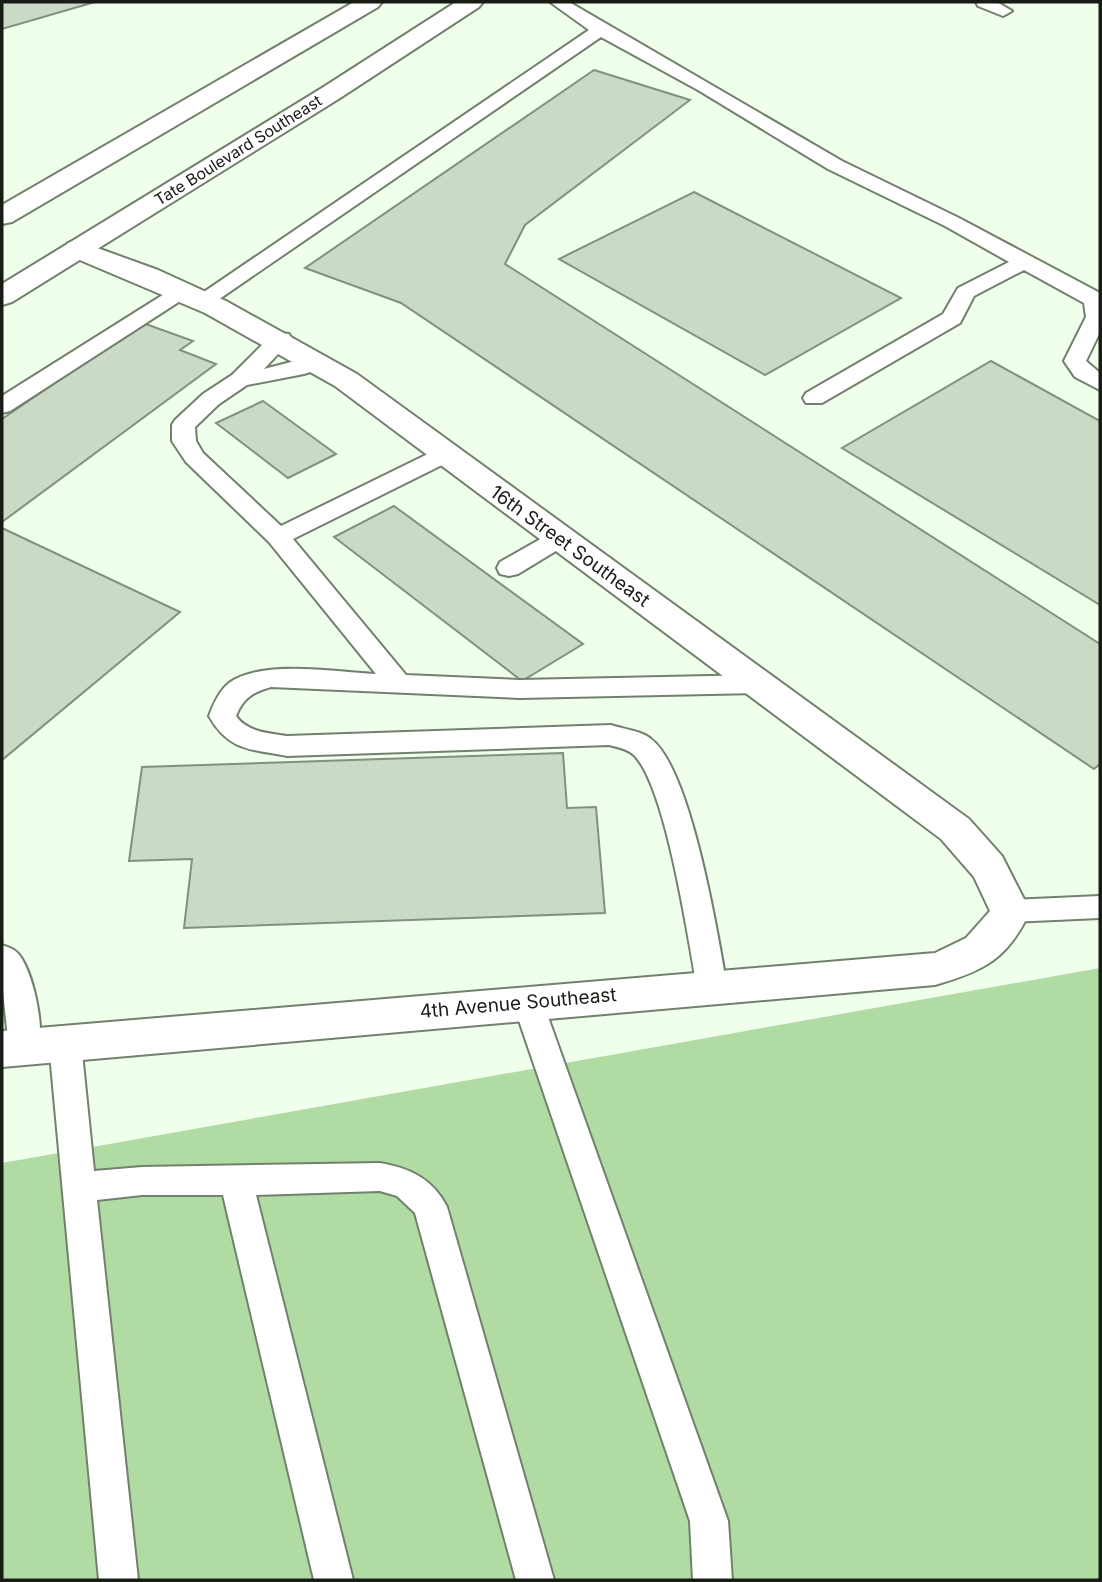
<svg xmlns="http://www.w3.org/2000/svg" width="1102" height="1582" font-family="Inter,sans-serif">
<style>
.green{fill:#b0dca3}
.building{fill:#cbdac6;stroke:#82907e;stroke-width:2}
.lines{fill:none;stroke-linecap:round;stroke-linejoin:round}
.lane-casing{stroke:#72806e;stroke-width:4}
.street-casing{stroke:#72806e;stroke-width:4}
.primary-casing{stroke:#72806e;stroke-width:4}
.lane{fill:#fff;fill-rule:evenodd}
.street{fill:#fff;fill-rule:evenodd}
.primary{fill:#fff;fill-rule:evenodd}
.labels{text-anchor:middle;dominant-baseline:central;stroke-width:5;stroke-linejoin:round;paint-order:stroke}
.far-street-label{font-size:16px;fill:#171c15;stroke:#fff}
.street-label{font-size:19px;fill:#171c15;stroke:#fff}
</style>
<rect width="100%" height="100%" fill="#efffeb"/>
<path class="green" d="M 1100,968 L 1100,1580 L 2,1580 L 2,1163 Z"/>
<path class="building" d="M 2,2 L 95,2 L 2,29 Z
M 594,70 L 690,100 L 525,225 L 505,264 L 1100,644 L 1100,764 L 1094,769 L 401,303 L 305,268 Z
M 694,192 L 901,298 L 765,375 L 559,259 Z
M 143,323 L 193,341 L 180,350 L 216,364 L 2,522 L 2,419 Z
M 991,361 L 1100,421 L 1100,605 L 842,448 Z
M 263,401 L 336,454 L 288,478 L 216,423 Z
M 394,506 L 583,644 L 522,681 L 334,537 Z
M 2,528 L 180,612 L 2,760 Z
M 563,753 L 567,808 L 596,807 L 605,913 L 184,928 L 192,859 L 129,861 L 142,767 Z"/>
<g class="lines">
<defs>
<path id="lane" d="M 550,2 L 569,2 L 842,161 L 959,218 L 1100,293 L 1100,332 L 1086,361 L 1100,373 L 1100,390 L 1075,377 L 1064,361 L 1086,317 L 1084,303 L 1024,270 L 974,296 L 960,323 L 822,403 L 806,403 L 803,398 L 806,393 L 943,314 L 958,288 L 1009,262 L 945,226 L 828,169 L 698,90 L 601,37 L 212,304 L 198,304 L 194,300 L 198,296 L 589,30 Z
M 976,2 L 997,2 L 1012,11 L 1003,16 L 978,6 Z
M 184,284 L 191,286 L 194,290 L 191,294 L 10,411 L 2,413 L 2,396 L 177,286 Z
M 281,333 L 289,334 L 292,339 L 264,369 L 318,355 L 326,357 L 329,362 L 326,367 L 304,374 L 247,385 L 219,404 L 195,427 L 196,441 L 203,453 L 281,526 L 438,449 L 454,449 L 458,454 L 454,459 L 293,539 L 406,675 L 520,680 L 758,675 L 767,678 L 771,684 L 767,690 L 758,693 L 520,698 L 271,687 C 253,692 243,698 236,716 C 247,732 268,733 287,736 L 611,725 C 623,729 642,731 651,739 C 691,769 718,935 727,987 L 723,996 L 712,999 L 701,996 L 697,987 C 688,938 666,787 634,755 C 628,749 617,747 609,745 L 287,756 C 250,749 229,751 209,716 C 213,705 219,691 229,683 C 263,659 336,672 376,674 L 269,542 L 186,462 L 172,441 L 172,425 L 175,420 L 203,394 L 232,375 L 273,334 Z
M 560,530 L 569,533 L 572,538 L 569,543 L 518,574 L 509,576 L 500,574 L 497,568 L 500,562 L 551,533 Z
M 1100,896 L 1100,918 L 1010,922 L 1000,919 L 995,911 L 1000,903 L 1010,900 Z
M 2,945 C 10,948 15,949 20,956 C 34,976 47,1035 36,1056 L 25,1060 L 14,1056 L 9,1047 L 2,983 Z
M 528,991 L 539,994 L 543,1003 L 728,1521 L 732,1580 L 693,1580 L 690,1521 L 513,1003 L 517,994 Z
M 65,1030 L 76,1034 L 81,1043 L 94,1171 L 142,1167 L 380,1163 C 410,1168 433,1179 447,1207 L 554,1580 L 516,1580 L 415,1213 L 397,1196 L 380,1191 L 256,1195 L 353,1580 L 314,1580 L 223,1195 L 142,1195 L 97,1200 L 138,1580 L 99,1580 L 49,1043 L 54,1034 Z"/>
<path id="street" d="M 78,241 L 158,270 L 226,301 L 357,374 L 969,819 L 1002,856 L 1030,911 C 1008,959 984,971 935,985 L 2,1067 L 2,1031 L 935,953 L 966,938 L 990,911 L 974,877 L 941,839 L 335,386 L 205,313 L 68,255 L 64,249 L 68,243 Z"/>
<path id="primary" d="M 354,2 L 382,2 L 378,7 L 12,222 L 2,224 L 2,205 Z
M 456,2 L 483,2 L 479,7 L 340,98 L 12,302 L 2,305 L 2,284 L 322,88 Z"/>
</defs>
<use href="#lane" class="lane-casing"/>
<use href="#street" class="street-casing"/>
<use href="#primary" class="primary-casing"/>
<use href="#lane" class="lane"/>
<use href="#street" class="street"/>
<use href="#primary" class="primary"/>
</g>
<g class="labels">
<g class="far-street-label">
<text transform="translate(238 150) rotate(-32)">Tate Boulevard Southeast</text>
</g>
<g class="street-label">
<text transform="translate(570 546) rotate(36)">16th Street Southeast</text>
<text transform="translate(518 1003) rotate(-5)">4th Avenue Southeast</text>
</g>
</g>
<rect width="1102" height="1582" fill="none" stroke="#171c15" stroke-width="7"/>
</svg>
